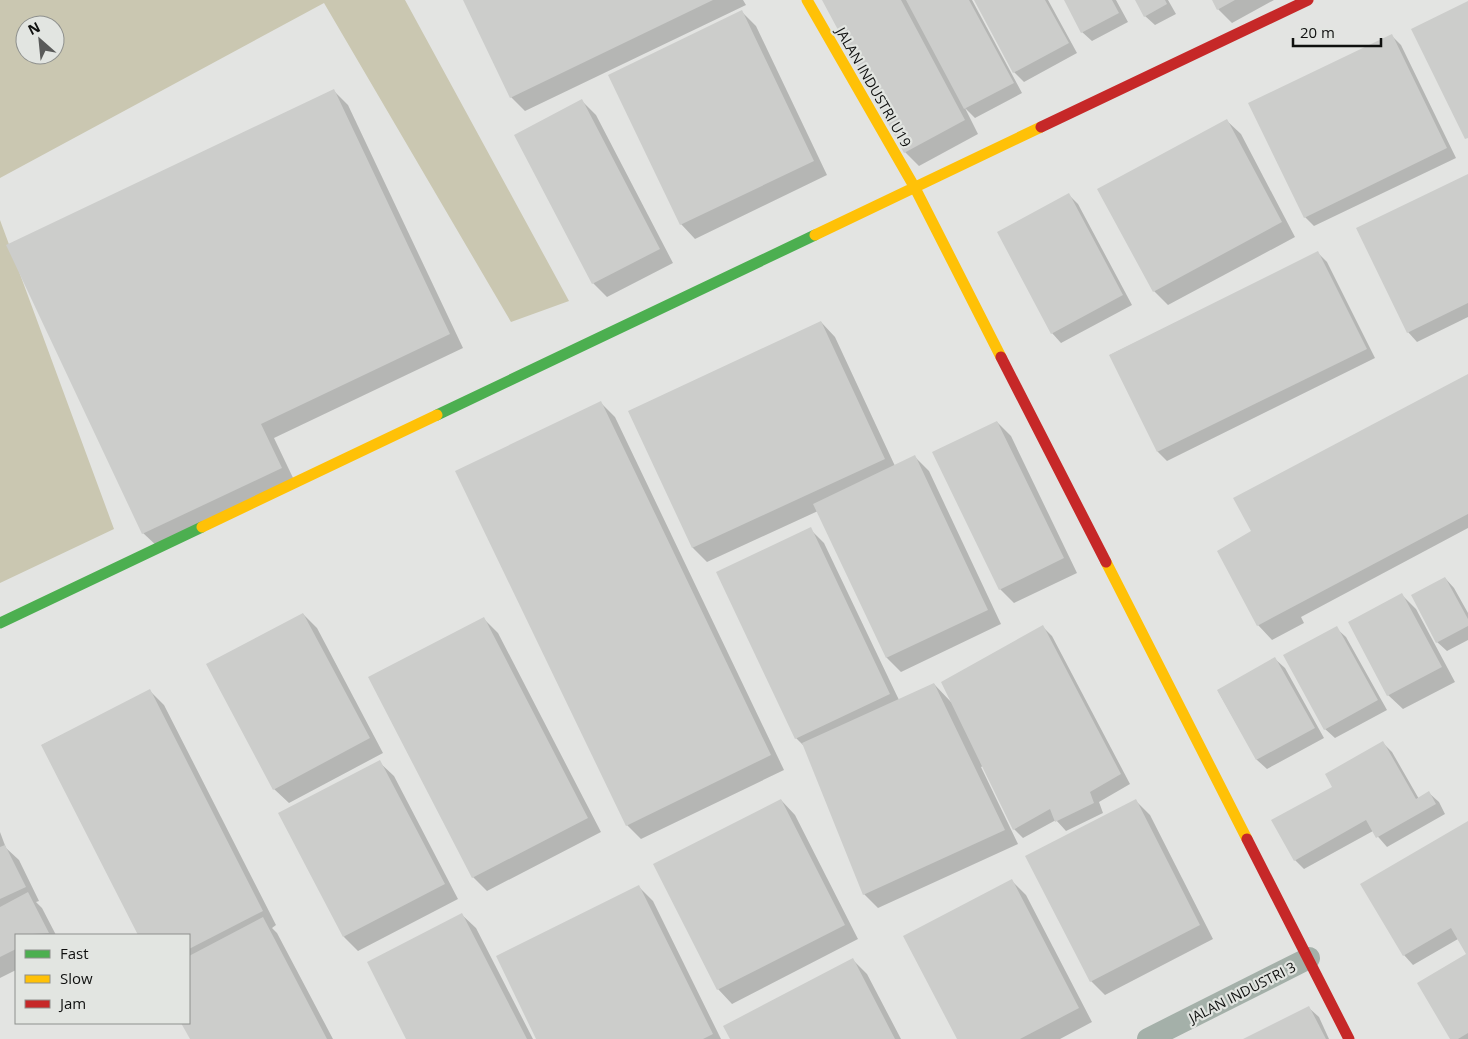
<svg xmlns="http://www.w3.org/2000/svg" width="1468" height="1039" font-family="'Open Sans',sans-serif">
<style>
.forest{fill:#cac7b1;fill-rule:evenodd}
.shadow{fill:#0003}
.building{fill:#cccdcb}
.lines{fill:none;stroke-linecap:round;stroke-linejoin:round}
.street{stroke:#a4b0a9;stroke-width:22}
.fast{stroke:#4caf50;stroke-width:11}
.slow{stroke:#ffc107;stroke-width:11}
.jam{stroke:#c62828;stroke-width:11}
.labels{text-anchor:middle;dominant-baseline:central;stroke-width:4.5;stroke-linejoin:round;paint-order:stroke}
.street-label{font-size:14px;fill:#0f100f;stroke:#e2e5e1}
</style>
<rect width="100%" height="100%" fill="#e3e4e2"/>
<path class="forest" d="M 0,0 L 405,0 L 569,301 L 511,322 L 324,3 L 0,178 ZM 25,25 L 55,25 L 55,55 L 25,55 Z
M 0,220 L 114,529 L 0,583 Z"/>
<path class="shadow" d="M 464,0 L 743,0 L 746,5 L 525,111 L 511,97 Z
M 824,0 L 972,0 L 1022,93 L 975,118 L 965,108 L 978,134 L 919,166 L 905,152 Z
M 975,0 L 1048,0 L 1077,53 L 1024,82 L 1014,72 Z
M 1065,0 L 1116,0 L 1128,22 L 1092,41 L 1082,32 Z
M 1136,0 L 1168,0 L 1176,14 L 1155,25 L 1145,16 Z
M 1213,0 L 1274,0 L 1232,23 L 1218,9 Z
M 742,12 L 756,26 L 827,175 L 695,239 L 681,224 Z
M 1391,35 L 1401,45 L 1456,158 L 1314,226 L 1305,217 Z
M 334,91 L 348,105 L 463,348 L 274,438 L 295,482 L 158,547 L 143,533 Z
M 582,101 L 596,115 L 673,263 L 607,297 L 593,283 Z
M 1226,120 L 1241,134 L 1295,237 L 1168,305 L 1154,291 Z
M 1468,175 L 1468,317 L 1417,342 L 1408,332 Z
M 1069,195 L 1078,204 L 1132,305 L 1061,343 L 1052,333 Z
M 1318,253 L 1327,262 L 1375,358 L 1167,461 L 1158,452 L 1110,355 Z
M 821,322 L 835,337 L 895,466 L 915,457 L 929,471 L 1001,624 L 901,672 L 887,658 L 818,511 L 707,562 L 693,548 L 630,411 Z
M 1468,375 L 1468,528 L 1301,617 L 1304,623 L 1272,640 L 1258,625 L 1219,551 L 1250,533 Z
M 601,403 L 615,417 L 784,770 L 641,839 L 627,825 Z
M 997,422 L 1011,436 L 1077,573 L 1014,603 L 1000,589 Z
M 810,529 L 824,543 L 899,700 L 934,684 L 951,702 L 1043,627 L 1052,636 L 1130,784 L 1099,802 L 1103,813 L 1066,831 L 1056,820 L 1023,838 L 1014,829 L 983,766 L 981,767 L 1018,844 L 878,908 L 864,894 L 805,747 L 796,738 Z
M 1445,578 L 1454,588 L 1468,613 L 1468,640 L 1447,651 L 1437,642 Z
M 1402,595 L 1416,609 L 1455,682 L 1403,709 L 1388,695 Z
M 303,614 L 317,628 L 383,753 L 289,803 L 274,789 Z
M 484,619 L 498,633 L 601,832 L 487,891 L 473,877 Z
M 1336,628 L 1346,637 L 1387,710 L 1335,738 L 1325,729 Z
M 1275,659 L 1285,668 L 1324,738 L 1267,769 L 1257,760 L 1218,691 Z
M 150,691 L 164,705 L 276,925 L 272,928 L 277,933 L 333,1039 L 191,1039 L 183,1023 L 189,1023 L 189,935 L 139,935 L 42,745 Z
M 1383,743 L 1392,752 L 1419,799 L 1429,793 L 1439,802 L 1445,814 L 1387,847 L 1373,831 L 1304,869 L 1295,860 Z
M 379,762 L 394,776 L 458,899 L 358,951 L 344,937 Z
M 781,800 L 795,815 L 858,939 L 732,1004 L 718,989 Z
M 1136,801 L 1150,815 L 1213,939 L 1105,995 L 1091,981 Z
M 1468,823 L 1468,1039 L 1451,1039 L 1468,955 L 1458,939 L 1413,965 L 1404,955 Z
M 0,832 L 6,848 L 19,860 L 39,901 L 36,902 L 42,908 L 56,935 L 16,935 L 16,970 L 0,978 Z
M 1012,881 L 1026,895 L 1092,1022 L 1060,1039 L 958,1039 Z
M 639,887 L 653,901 L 721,1039 L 538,1039 Z
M 461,914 L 476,928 L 533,1039 L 408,1039 Z
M 853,960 L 867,974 L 901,1039 L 731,1039 Z
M 1309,1008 L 1319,1017 L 1329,1039 L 1246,1039 Z"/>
<path class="building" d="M 463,0 L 713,0 L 510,98 Z
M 822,0 L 901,0 L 965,120 L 904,153 Z
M 906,0 L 969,0 L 1014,83 L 964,109 Z
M 974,0 L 1045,0 L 1069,43 L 1013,73 Z
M 1064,0 L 1112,0 L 1119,13 L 1081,33 Z
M 1135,0 L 1165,0 L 1167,4 L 1144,17 Z
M 1212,0 L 1235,0 L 1217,10 Z
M 1468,1 L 1468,138 L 1465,139 L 1411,29 Z
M 742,10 L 814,161 L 680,225 L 608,75 Z
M 1392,34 L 1447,148 L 1304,218 L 1248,103 Z
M 334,89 L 450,334 L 261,424 L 282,468 L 142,534 L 6,245 Z
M 582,99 L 660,249 L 592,284 L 514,135 Z
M 1227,119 L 1282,222 L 1153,292 L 1097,189 Z
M 1468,174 L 1468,303 L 1407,333 L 1356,228 Z
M 1069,193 L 1123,295 L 1051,334 L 997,232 Z
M 1318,251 L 1367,349 L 1157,452 L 1109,355 Z
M 821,321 L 885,459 L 692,548 L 628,411 Z
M 1468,374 L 1468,514 L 1257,626 L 1217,551 L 1251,531 L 1233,498 Z
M 601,401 L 771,755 L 626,826 L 455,471 Z
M 997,421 L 1064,558 L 999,590 L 932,452 Z
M 915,455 L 988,610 L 886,658 L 813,504 Z
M 811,527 L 890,694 L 795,739 L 716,572 Z
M 1445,577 L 1468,619 L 1468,626 L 1436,643 L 1411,595 Z
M 1402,593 L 1442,667 L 1387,696 L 1348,622 Z
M 303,613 L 370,738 L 273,790 L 206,664 Z
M 484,617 L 588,818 L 472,878 L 368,677 Z
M 1043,625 L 1121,774 L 1090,792 L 1094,803 L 1055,822 L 1050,809 L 1013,830 L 941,682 Z
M 1337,626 L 1378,700 L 1324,730 L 1283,655 Z
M 1275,657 L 1315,728 L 1256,760 L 1217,690 Z
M 934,683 L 1005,830 L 863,895 L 802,743 Z
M 150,689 L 263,911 L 189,949 L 189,935 L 138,935 L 41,745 Z
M 1383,741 L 1416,799 L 1429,791 L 1436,804 L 1376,838 L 1366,820 L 1294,861 L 1271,820 L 1332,787 L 1325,774 Z
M 380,760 L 445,884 L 343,937 L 278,813 Z
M 781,799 L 845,925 L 717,990 L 653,864 Z
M 1136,799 L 1200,925 L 1090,982 L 1025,856 Z
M 1468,821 L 1468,1033 L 1458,1039 L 1450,1039 L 1417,983 L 1466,954 L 1451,928 L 1403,956 L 1360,884 Z
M 5,845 L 26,887 L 0,899 L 0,847 Z
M 1012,879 L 1079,1008 L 1020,1039 L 957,1039 L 903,936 Z
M 639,885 L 713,1034 L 703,1039 L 536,1039 L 496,956 Z
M 28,892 L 49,933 L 16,935 L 16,949 L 0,957 L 0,907 Z
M 462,913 L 527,1039 L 406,1039 L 367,962 Z
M 263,917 L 327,1039 L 190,1039 L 181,1023 L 189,1023 L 189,956 Z
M 853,958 L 895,1039 L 730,1039 L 723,1026 Z
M 1309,1006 L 1326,1039 L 1243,1039 Z"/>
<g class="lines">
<path class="street" d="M 1148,1039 L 1309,958"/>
<path class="fast" d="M 437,415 L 815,235
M 0,623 L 202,527"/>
<path class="slow" d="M 807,0 L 915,188 L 1001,357
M 815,235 L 1041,127
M 202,527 L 437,415
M 1106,562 L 1247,839"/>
<path class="jam" d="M 1041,127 L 1308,0
M 1001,357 L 1106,562
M 1247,839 L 1349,1039"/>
</g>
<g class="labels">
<g class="street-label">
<text transform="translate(874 87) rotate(60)">JALAN INDUSTRI U19</text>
<text transform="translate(1242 992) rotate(-27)">JALAN INDUSTRI 3</text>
</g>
</g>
<rect x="15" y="934" width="175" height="90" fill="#e2e5e1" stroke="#8e908d"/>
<rect x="25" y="950" width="25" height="8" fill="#4caf50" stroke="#8e908d"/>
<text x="60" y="959" font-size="15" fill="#0f100f">Fast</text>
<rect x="25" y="975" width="25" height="8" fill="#ffc107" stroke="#8e908d"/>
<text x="60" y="984" font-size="15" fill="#0f100f">Slow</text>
<rect x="25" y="1000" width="25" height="8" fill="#c62828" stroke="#8e908d"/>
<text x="60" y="1009" font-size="15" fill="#0f100f">Jam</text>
<g transform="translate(40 40) rotate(333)"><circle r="24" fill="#e2e5e1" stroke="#8e908d"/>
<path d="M0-4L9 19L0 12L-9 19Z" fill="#595a59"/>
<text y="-8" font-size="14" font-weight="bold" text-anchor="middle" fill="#0f100f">N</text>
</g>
<path d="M1293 38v8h88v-8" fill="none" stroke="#0f100f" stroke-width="2.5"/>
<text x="1300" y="38" font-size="15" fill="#0f100f" stroke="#e2e5e1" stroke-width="4" paint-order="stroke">20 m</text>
</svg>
